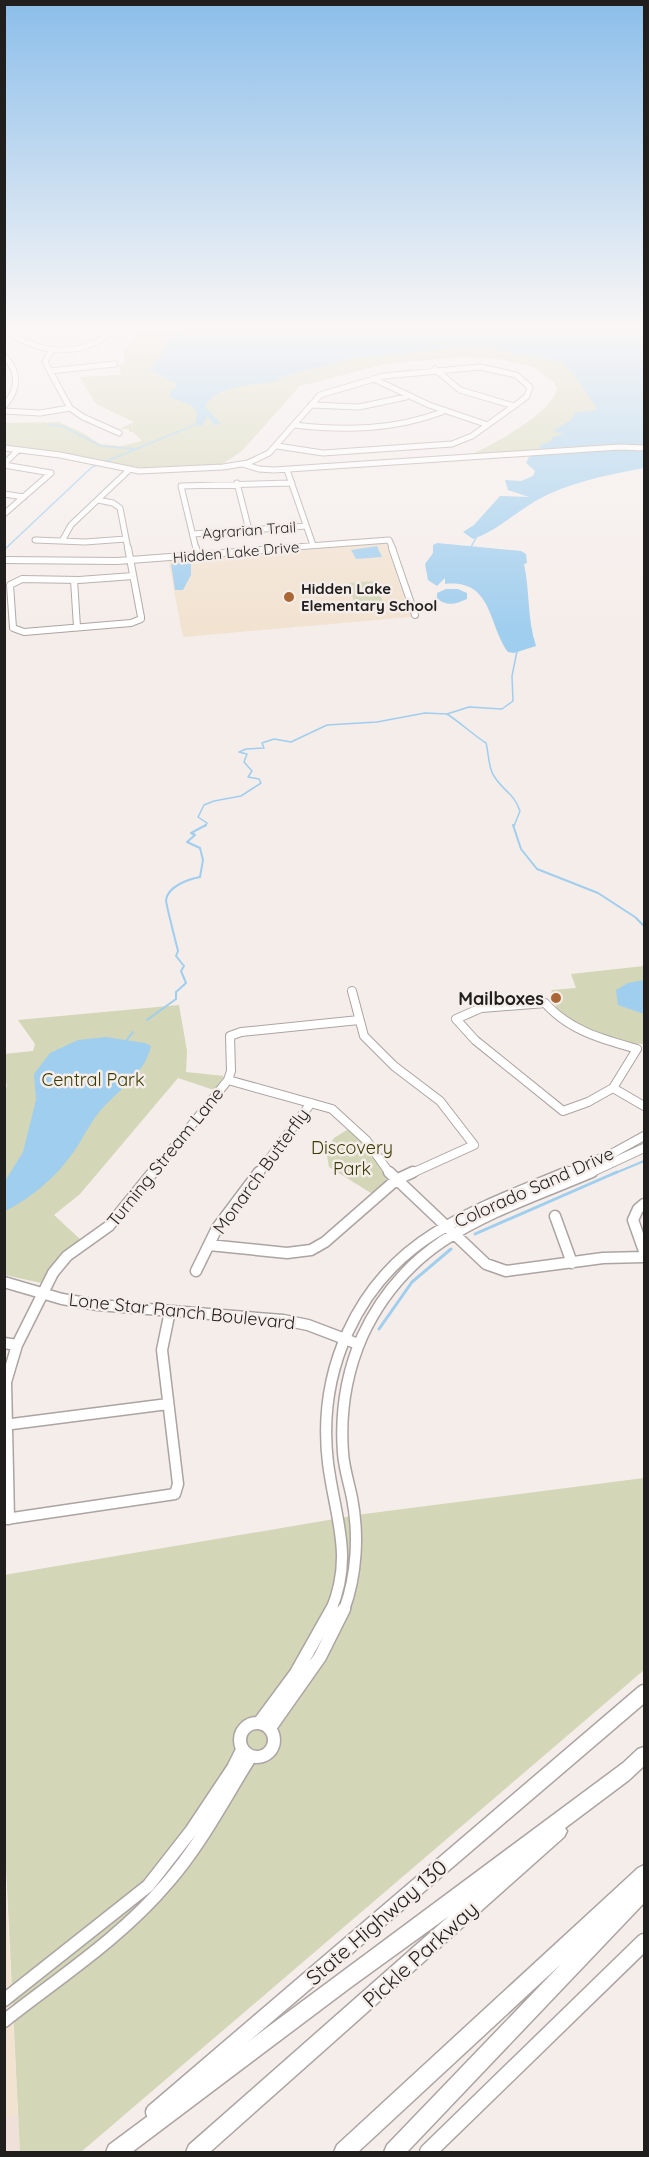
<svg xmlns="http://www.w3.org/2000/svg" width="649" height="2157" font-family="Quicksand,sans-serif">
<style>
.built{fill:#f0e0da}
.education{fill:#f2e2d0}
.green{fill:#d3d6b7}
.water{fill:#a0ceee}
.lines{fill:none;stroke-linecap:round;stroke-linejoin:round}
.stream-far2{stroke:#a0ceee;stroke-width:1.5}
.stream-far1{stroke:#a0ceee;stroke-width:2}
.stream{stroke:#a0ceee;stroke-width:3}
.minor-far4-casing{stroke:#aca4a2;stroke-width:7}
.minor-far3-casing{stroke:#aca4a2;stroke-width:8}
.minor-far2-casing{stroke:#aca4a2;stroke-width:10}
.minor-far1-casing{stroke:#aca4a2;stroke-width:13}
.minor-casing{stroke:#aca4a2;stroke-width:15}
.major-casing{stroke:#aca4a2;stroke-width:19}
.highway-casing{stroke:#aca4a2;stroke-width:3}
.minor-far4{stroke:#fff;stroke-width:5}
.minor-far3{stroke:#fff;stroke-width:6}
.minor-far2{stroke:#fff;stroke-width:8}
.minor-far1{stroke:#fff;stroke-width:10}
.minor{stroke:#fff;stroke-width:12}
.major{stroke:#fff;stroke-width:16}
.highway{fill:#fff;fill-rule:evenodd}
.poi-dot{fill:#aa6735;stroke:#f5edea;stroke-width:2}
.labels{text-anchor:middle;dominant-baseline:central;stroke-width:5;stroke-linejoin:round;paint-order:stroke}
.far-street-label{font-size:15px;fill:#211f1e;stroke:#f5edea}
.far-poi-label{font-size:15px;font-weight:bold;fill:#211f1e;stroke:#f5edea;text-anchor:start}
.poi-label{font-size:18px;font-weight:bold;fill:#211f1e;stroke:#f5edea;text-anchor:end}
.park-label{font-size:18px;fill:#393c00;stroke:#f5edea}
.street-label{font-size:18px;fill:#211f1e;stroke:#f5edea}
.near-street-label{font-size:21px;fill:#211f1e;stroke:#f5edea}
</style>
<rect width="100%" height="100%" fill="#f5edea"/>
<path class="built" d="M 18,2114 L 20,2152 L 5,2152 L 5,2116 Z"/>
<path class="education" d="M 386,542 L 396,564 L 397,577 L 411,617 L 183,637 L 168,559 Z
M 4,1847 L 18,2114 L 5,2117 L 4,2117 Z"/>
<path class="green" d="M 142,328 L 644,328 L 644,447 L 469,455 C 490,447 555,411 557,388 L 553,381 L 534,367 L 494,358 L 461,357 L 385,364 L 300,386 L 242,451 L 221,465 L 144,468 L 5,446 L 5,423 L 59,422 L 83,433 L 100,444 L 121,446 L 142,441 L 133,432 L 129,432 L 129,429 L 119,429 L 134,422 L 96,404 L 80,377 L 121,375 L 119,366 L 125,361 L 123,351 Z
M 375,581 L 385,608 L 357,610 L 348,583 Z
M 644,966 L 644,1044 L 624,1043 L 577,1025 L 556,1010 L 556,1002 L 550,996 L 552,990 L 576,988 L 571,974 Z
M 179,1005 L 187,1051 L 186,1072 L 224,1076 L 214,1090 L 178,1078 L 80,1194 L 54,1215 L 81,1240 L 70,1248 L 41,1283 L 5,1275 L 4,1088 L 7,1087 L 5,1076 L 4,1054 L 33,1051 L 35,1044 L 18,1020 Z
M 350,1128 L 351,1133 L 361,1138 L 387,1178 L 387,1182 L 371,1193 L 329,1167 L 326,1150 L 334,1138 Z
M 644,1478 L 644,1670 L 81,2152 L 20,2152 L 5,1847 L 4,1575 L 364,1514 Z"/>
<path class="water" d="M 188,328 L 644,328 L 644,445 L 610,444 L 540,449 L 540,445 L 550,442 L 553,437 L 564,434 L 553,431 L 571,420 L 574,414 C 582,410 589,412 596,410 L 596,407 L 575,376 L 562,362 L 493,349 L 445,349 L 349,359 L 281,377 L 278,381 C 258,385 214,385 205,407 L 221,424 L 215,425 L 207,416 L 202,426 L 196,425 L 197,411 L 189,404 L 171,398 L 169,392 L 176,387 L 176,383 L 149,370 L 161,356 L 168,340 Z
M 597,450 L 644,450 L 644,468 C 612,474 580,480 549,494 C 522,506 501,529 473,539 L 463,532 L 474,525 L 500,496 L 529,497 L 508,490 L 505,480 L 521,481 L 533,476 L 535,471 L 526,463 L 529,457 L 534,455 Z
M 437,543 L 521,551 L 526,554 L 527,563 L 524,564 C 530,591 527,619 536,646 L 514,653 L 508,652 C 488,625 493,579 445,584 L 445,578 L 437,586 L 428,580 L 425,564 L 433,553 L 433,545 Z
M 377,546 L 382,557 L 356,559 L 351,550 Z
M 191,562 L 191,575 L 183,590 L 175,590 L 171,564 Z
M 446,589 L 458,589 L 467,593 L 467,599 C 456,604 446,607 437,598 L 437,593 Z
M 644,980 L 644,1014 L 618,1005 L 616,990 L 628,983 Z
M 106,1037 L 145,1043 L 151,1046 C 145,1074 117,1091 100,1111 C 89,1124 82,1141 72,1154 C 56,1177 30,1199 5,1211 L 5,1181 L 23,1152 L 36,1100 L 34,1074 L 50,1053 L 78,1040 Z"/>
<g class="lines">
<path class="stream-far2" d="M 48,425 L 62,426 L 101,446 L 135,449
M 102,463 L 197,424
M 471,547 L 477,536
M 4,550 L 92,467 L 97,465
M 447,714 C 461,723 472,734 486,743 C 489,754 488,767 494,776 C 503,791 514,793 520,811 L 514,826
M 205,826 L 207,823 L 198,817 L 204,805 L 214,801 L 241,796 L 261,783 L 259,779 L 248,777 L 252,771 L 244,762 L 247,754 L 239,752 L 246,749 L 264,748 L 262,743 L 274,739 L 291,742 L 327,725 L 377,722 L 425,713 L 447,714 L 469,707 L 502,709 L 513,701 L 512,676 L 517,651"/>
<path class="stream-far1" d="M 513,825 L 521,849 L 537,869 L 598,893 L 635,917 L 644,926
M 644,953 L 644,957
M 147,1020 L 176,999 L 176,992 L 186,983 L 181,971 L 184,966 L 176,956 L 178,951 C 176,943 166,904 166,900 C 168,886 189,879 200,877 L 203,860 L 200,848 L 187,842 L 195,835 L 191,833 L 206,825
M 126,1041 L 133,1032
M 613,1174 L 644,1161"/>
<path class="stream" d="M 475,1234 L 617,1172
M 379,1329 L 412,1282 L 451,1249"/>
<defs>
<path id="minor-far4" d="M 4,330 C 41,354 81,360 116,328
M 52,349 L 45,362 L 70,408 L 83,417 L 119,433
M 4,356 C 20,372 19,389 4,406
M 435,369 L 460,390 L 514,406
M 50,371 L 115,364
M 374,379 L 429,405 L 488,425
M 311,405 L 359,407 L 406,397
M 4,411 L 40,413 L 70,408
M 294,425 C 345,431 394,430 442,412
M 4,448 L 60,455 L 139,471 L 223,467 L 248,463 L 269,453 L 320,395 L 384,376 L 480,367 L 516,375 L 530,387 L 527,396 L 521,401 L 472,436 L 452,444 L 323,453 L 277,446
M 4,464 L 18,450
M 243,464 L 259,469 L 274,470 L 619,447 L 644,448
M 4,465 L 51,473
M 287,470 L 313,545
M 237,483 L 249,530
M 4,494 L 24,497
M 98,500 L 113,503 L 120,508 L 128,549
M 4,514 L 51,473
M 193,534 L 306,526
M 35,540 L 85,542 L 126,539
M 62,541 L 71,525 L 130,469
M 196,549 L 181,486 L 292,483
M 269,549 L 389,540 L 393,549"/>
<path id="minor-far3" d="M 128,548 L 141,617 L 141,619 L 131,623 L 24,632 L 13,628 L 10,585 L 22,579 L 79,580 L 133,576
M 196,548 L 198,556
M 392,548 L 415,615
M 4,560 L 117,561 L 288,548
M 74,580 L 77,627"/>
<path id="minor-far2" d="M 352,991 L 364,1036 L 394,1066 L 440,1101 L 474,1145 L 410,1174
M 545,1003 C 570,1031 602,1039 637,1049 L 613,1088 L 588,1102 L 563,1111 L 475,1040 L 456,1019 L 481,1008 Z
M 228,1080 L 332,1109 L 367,1141 L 390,1174
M 613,1088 L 644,1106
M 152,1174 L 228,1080 L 231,1071 L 230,1036 L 241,1032 L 359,1020
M 258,1174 L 311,1103
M 564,1174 L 615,1152 L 644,1136
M 588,1174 L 644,1148"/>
<path id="minor-far1" d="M 389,1172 L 486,1264 L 506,1271 L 603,1258 L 644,1257
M 644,1204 L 638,1209 L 633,1220 L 644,1251
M 555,1216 L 572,1263
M 209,1245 L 287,1253 L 311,1250 L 325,1242 L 396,1180 L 413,1172
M 196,1271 L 217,1228 L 259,1172
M 4,1282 L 62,1299 L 98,1305 L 283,1320 L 308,1325 L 358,1344
M 4,1343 L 17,1345
M 4,1425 L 168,1404
M 6,1519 L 175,1494 L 178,1484 L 162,1350 L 170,1311
M 9,1519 L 6,1382 L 17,1345 L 53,1273 L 67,1256 L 109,1226 L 153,1172
M 331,1610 C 354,1556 335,1518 328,1463 C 317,1372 356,1282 435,1233 C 477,1207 522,1191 567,1172
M 344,1610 C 357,1575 359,1534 352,1498 C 349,1483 344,1468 343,1453 C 340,1413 346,1374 362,1337 C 409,1234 496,1213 592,1172"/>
<path id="minor" d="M240 1740a17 17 0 1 1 34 0a17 17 0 1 1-34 0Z
M 259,1723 L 296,1673 L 332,1609
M 270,1728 L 320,1657 L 344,1609
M 4,2000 L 148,1886 L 191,1831 L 233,1768 L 242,1750
M 4,2021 C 60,1977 122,1937 168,1882 C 201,1844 224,1799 251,1756"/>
<path id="major" d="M 154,2112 L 644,1693
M 428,2152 L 644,1942"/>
<path id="highway" d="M 644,1747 L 644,1766 L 629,1780 L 565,1828 L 567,1831 L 564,1837 L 210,2152 L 186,2152 L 189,2145 L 449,1916 L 351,1987 L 132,2152 L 106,2152 L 109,2145 L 623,1763 L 638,1749 Z
M 644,1865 L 644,1903 L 407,2152 L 384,2152 L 387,2145 L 561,1964 L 358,2152 L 334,2152 L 337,2145 L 638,1868 Z"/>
</defs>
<use href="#minor-far4" class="minor-far4-casing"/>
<use href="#minor-far3" class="minor-far3-casing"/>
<use href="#minor-far2" class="minor-far2-casing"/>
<use href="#minor-far1" class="minor-far1-casing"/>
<use href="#minor" class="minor-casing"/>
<use href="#major" class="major-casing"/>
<use href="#highway" class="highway-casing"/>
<use href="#minor-far4" class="minor-far4"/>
<use href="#minor-far3" class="minor-far3"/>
<use href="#minor-far2" class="minor-far2"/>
<use href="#minor-far1" class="minor-far1"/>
<use href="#minor" class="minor"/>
<use href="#major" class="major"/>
<use href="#highway" class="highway"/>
</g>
<linearGradient id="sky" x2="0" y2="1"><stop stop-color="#8bbeea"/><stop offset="0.52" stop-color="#faf7f6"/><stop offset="1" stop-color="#faf7f6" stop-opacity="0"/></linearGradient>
<rect width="649" height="630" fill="url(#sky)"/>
<g class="poi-dot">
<circle cx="289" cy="597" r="6"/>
<circle cx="556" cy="998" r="6"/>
</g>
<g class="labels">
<g class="far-street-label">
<text transform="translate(249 530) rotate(-4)">Agrarian Trail</text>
<text transform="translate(236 552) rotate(-5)">Hidden Lake Drive</text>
</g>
<g class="far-poi-label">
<text x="301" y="588">Hidden Lake<tspan x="301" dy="17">Elementary School</tspan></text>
</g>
<g class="poi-label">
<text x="544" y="998">Mailboxes</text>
</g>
<g class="park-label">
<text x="93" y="1079">Central Park</text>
<text x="352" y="1147">Discovery<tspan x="352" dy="21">Park</tspan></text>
</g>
<g class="street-label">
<text transform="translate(165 1157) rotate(-51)">Turning Stream Lane</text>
<text transform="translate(261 1171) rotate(-54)">Monarch Butterfly</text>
<text transform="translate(534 1187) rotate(-24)">Colorado Sand Drive</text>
<text transform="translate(182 1311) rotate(6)">Lone Star Ranch Boulevard</text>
</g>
<g class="near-street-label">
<text transform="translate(376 1922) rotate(-41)">State Highway 130</text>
<text transform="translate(420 1954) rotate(-42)">Pickle Parkway</text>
</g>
</g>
<rect width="649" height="2157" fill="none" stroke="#211f1e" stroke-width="12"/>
</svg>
